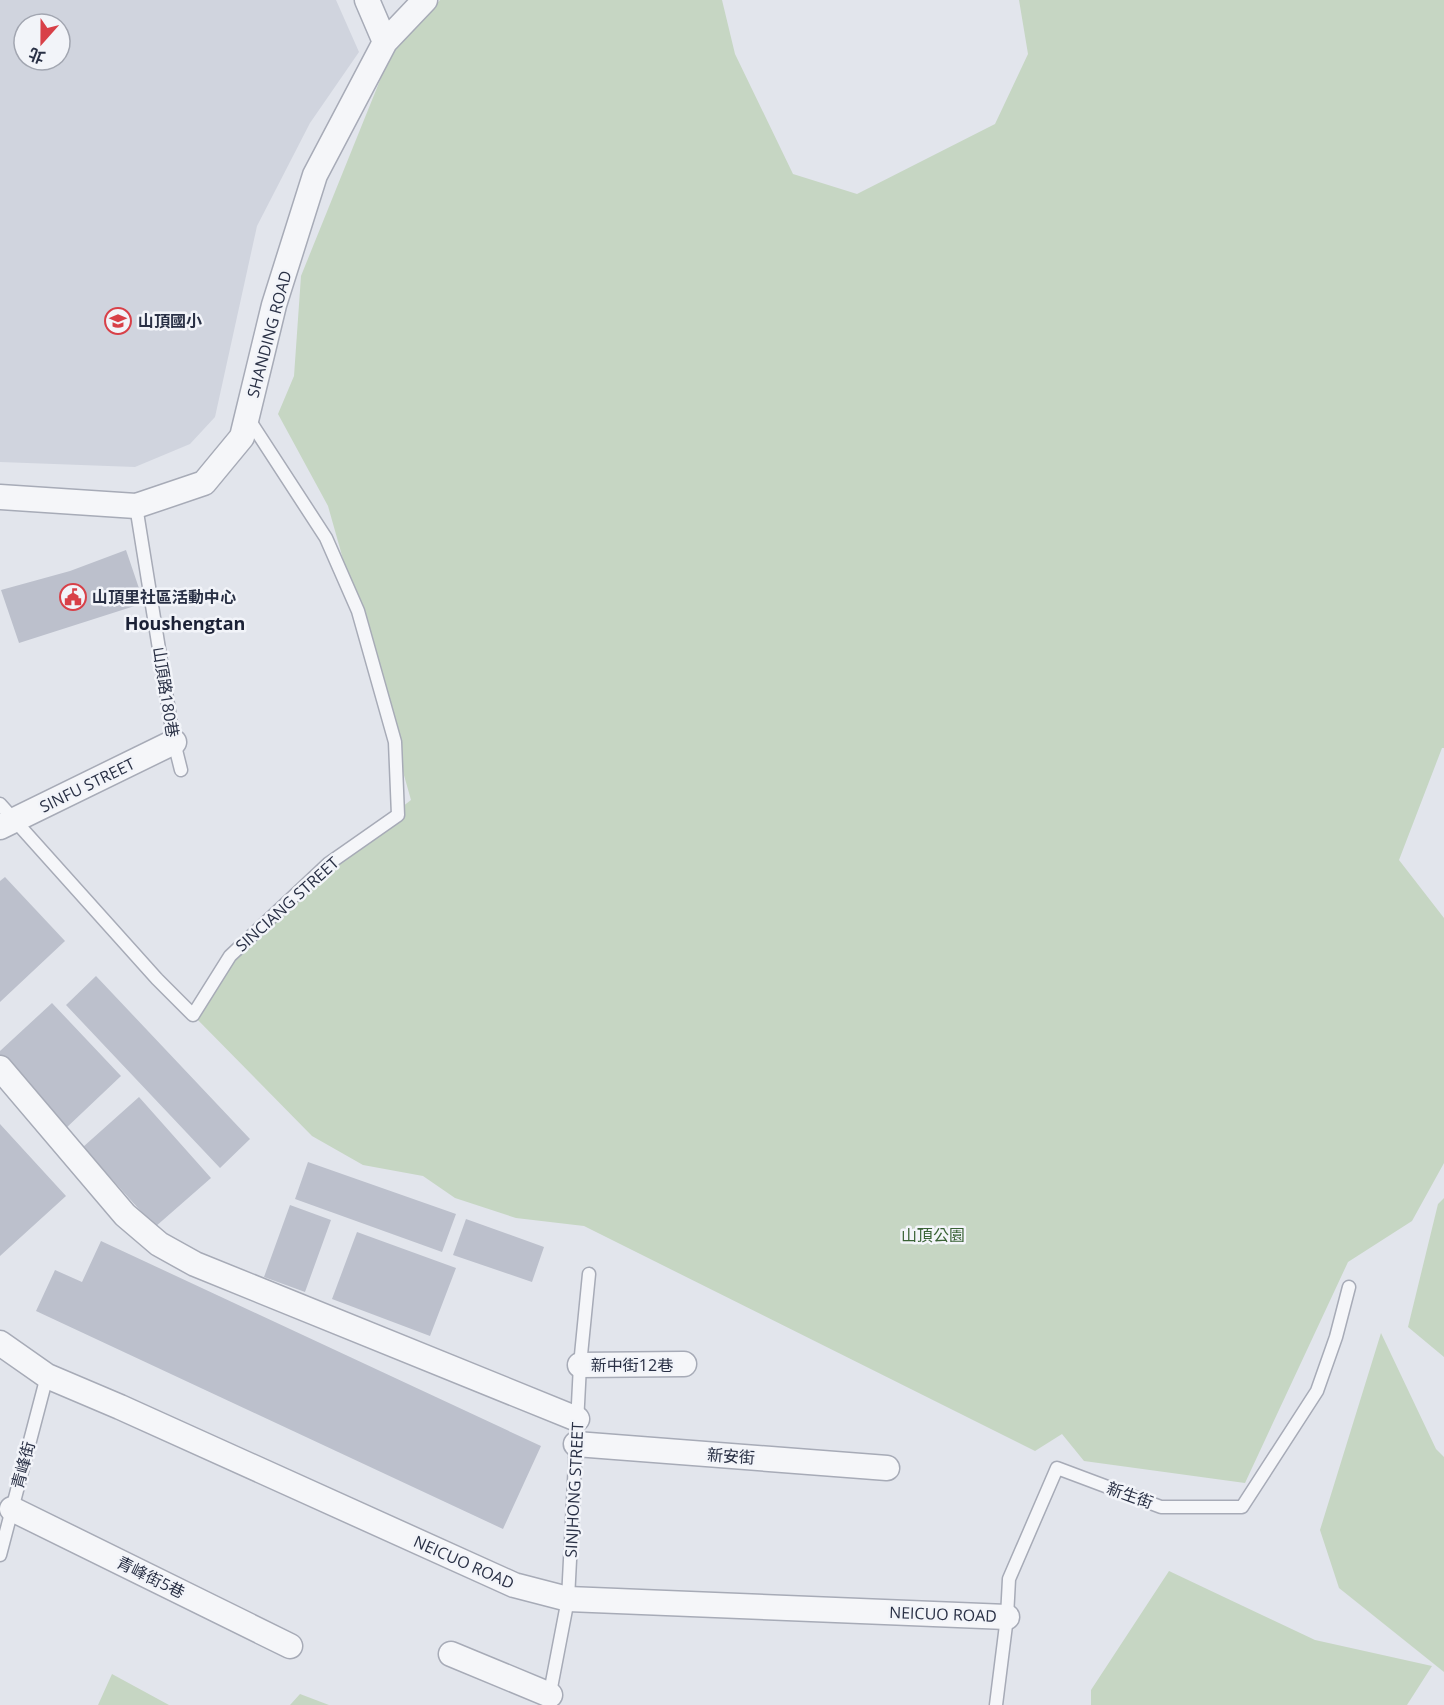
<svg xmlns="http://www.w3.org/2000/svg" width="1444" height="1705" font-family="'Open Sans','Noto Sans TC',sans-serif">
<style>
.built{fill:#d0d4de;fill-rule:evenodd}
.green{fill:#c6d6c3}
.building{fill:#bcc0cc}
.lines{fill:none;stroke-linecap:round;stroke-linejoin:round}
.lane-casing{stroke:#a7abb7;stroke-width:15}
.street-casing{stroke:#a7abb7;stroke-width:27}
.lane{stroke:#f5f6f9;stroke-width:12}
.street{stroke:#f5f6f9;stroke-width:24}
.labels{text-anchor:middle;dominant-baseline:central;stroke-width:5;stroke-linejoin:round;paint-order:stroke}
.poi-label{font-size:16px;font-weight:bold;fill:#293045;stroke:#f2f4f9;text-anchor:start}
.street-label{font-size:16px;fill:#293045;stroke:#f2f4f9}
.park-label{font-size:16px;fill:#396235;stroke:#f2f4f9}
.neighbourhood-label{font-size:18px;font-weight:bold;fill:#1b2136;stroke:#f2f4f9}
</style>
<rect width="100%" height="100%" fill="#e2e5ec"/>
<path class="built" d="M 0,0 L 336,0 L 359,52 L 310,123 L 257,226 L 215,417 L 190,444 L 135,467 L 0,462 ZM 24,24 L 60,24 L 60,60 L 24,60 Z"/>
<path class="green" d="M 440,0 L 722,0 L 735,54 L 793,174 L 857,194 L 995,124 L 1028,54 L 1019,0 L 1444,0 L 1444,748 L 1442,748 L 1399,860 L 1444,918 L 1444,1163 L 1412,1221 L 1348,1262 L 1245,1483 L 1084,1461 L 1062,1434 L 1035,1451 L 584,1226 L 516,1218 L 455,1198 L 423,1176 L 363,1165 L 312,1136 L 193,1015 L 230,956 L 328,864 L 411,800 L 328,506 L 278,414 L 294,376 L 301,276 L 391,53 Z
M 1444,1198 L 1444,1357 L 1408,1327 L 1438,1204 Z
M 1381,1333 L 1436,1449 L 1444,1457 L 1444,1672 L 1339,1588 L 1320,1530 Z
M 1169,1571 L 1315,1640 L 1432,1666 L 1407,1705 L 1091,1705 L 1091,1690 Z
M 112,1674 L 169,1705 L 98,1705 Z
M 300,1694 L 329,1705 L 290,1705 Z"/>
<path class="building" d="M 126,550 L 144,603 L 19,643 L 1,590 L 70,571 Z
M 5,877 L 65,941 L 0,1002 L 0,881 Z
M 96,976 L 250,1139 L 220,1168 L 66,1005 Z
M 52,1003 L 121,1076 L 64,1130 L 0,1063 L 0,1051 Z
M 139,1097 L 211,1178 L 155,1227 L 83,1147 Z
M 0,1124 L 66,1196 L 0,1256 Z
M 308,1162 L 456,1214 L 442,1252 L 295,1199 Z
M 290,1205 L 331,1220 L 305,1292 L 264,1277 Z
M 466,1219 L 544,1247 L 532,1282 L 453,1255 Z
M 357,1232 L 456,1268 L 430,1336 L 332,1299 Z
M 101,1241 L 541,1446 L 503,1529 L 36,1311 L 55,1270 L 82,1282 Z"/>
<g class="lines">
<defs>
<path id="lane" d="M 136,506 L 174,742 L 181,770
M 0,804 L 157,979 L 193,1015 L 230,956 L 328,864 L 398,815 L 395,742 L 358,611 L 326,538 L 248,418
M 0,1555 L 47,1376
M 549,1698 L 568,1599 L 580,1365 L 589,1274
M 996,1705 L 1007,1617 L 1009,1579 L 1057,1468 L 1161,1507 L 1242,1507 L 1317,1391 L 1336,1337 L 1349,1287"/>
<path id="street" d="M 367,0 L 385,42
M 0,497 L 136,506 L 204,483 L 242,437 L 274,305 L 315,175 L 385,42 L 425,0
M 0,827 L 174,742
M 0,1068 L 125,1215 L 159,1244 L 195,1264 L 577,1419
M 0,1343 L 47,1376 L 120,1407 L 514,1585 L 568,1599 L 1007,1617
M 580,1365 L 684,1364
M 576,1444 L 887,1468
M 12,1509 L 290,1646
M 451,1654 L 550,1695"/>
</defs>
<use href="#lane" class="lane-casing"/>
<use href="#street" class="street-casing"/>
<use href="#lane" class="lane"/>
<use href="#street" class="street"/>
</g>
<defs>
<symbol id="school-ring" viewBox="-11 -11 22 22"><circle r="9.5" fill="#f2f4f9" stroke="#d84048" stroke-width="1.5"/><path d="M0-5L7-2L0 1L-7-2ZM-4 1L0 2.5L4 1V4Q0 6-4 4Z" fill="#d84048"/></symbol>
<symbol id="civic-ring" viewBox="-11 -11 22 22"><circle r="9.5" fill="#f2f4f9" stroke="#d84048" stroke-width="1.5"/><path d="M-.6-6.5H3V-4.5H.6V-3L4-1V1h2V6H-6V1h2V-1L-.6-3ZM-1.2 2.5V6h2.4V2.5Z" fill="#d84048"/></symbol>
</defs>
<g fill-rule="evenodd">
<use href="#school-ring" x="103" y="306" width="30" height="30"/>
<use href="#civic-ring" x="58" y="582" width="30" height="30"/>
</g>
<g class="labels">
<g class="poi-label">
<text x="138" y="321">山頂國小</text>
<text x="92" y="597">山頂里社區活動中心</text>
</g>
<g class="street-label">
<text transform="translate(269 334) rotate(-75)">SHANDING ROAD</text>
<text transform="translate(166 692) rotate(81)">山頂路180巷</text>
<text transform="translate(87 785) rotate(-26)">SINFU STREET</text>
<text transform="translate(287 904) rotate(-42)">SINCIANG STREET</text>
<text x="632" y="1365">新中街12巷</text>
<text transform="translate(731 1456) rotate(4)">新安街</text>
<text transform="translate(23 1465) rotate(-75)">青峰街</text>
<text transform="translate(574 1490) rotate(-87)">SINJHONG STREET</text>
<text transform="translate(1130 1495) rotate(20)">新生街</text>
<text transform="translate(464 1562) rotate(24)">NEICUO ROAD</text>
<text transform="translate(151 1577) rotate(26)">青峰街5巷</text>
<text transform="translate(943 1614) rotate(2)">NEICUO ROAD</text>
</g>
<g class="park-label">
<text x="933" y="1235">山頂公園</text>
</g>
<g class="neighbourhood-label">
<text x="185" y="623">Houshengtan</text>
</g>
</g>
<g transform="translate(42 42) rotate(201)"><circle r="28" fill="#f2f4f9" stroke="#a2a6b1" stroke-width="1.5"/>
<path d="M0-4.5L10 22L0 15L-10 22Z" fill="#d84048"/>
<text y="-9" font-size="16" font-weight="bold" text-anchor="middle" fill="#293045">北</text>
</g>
</svg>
